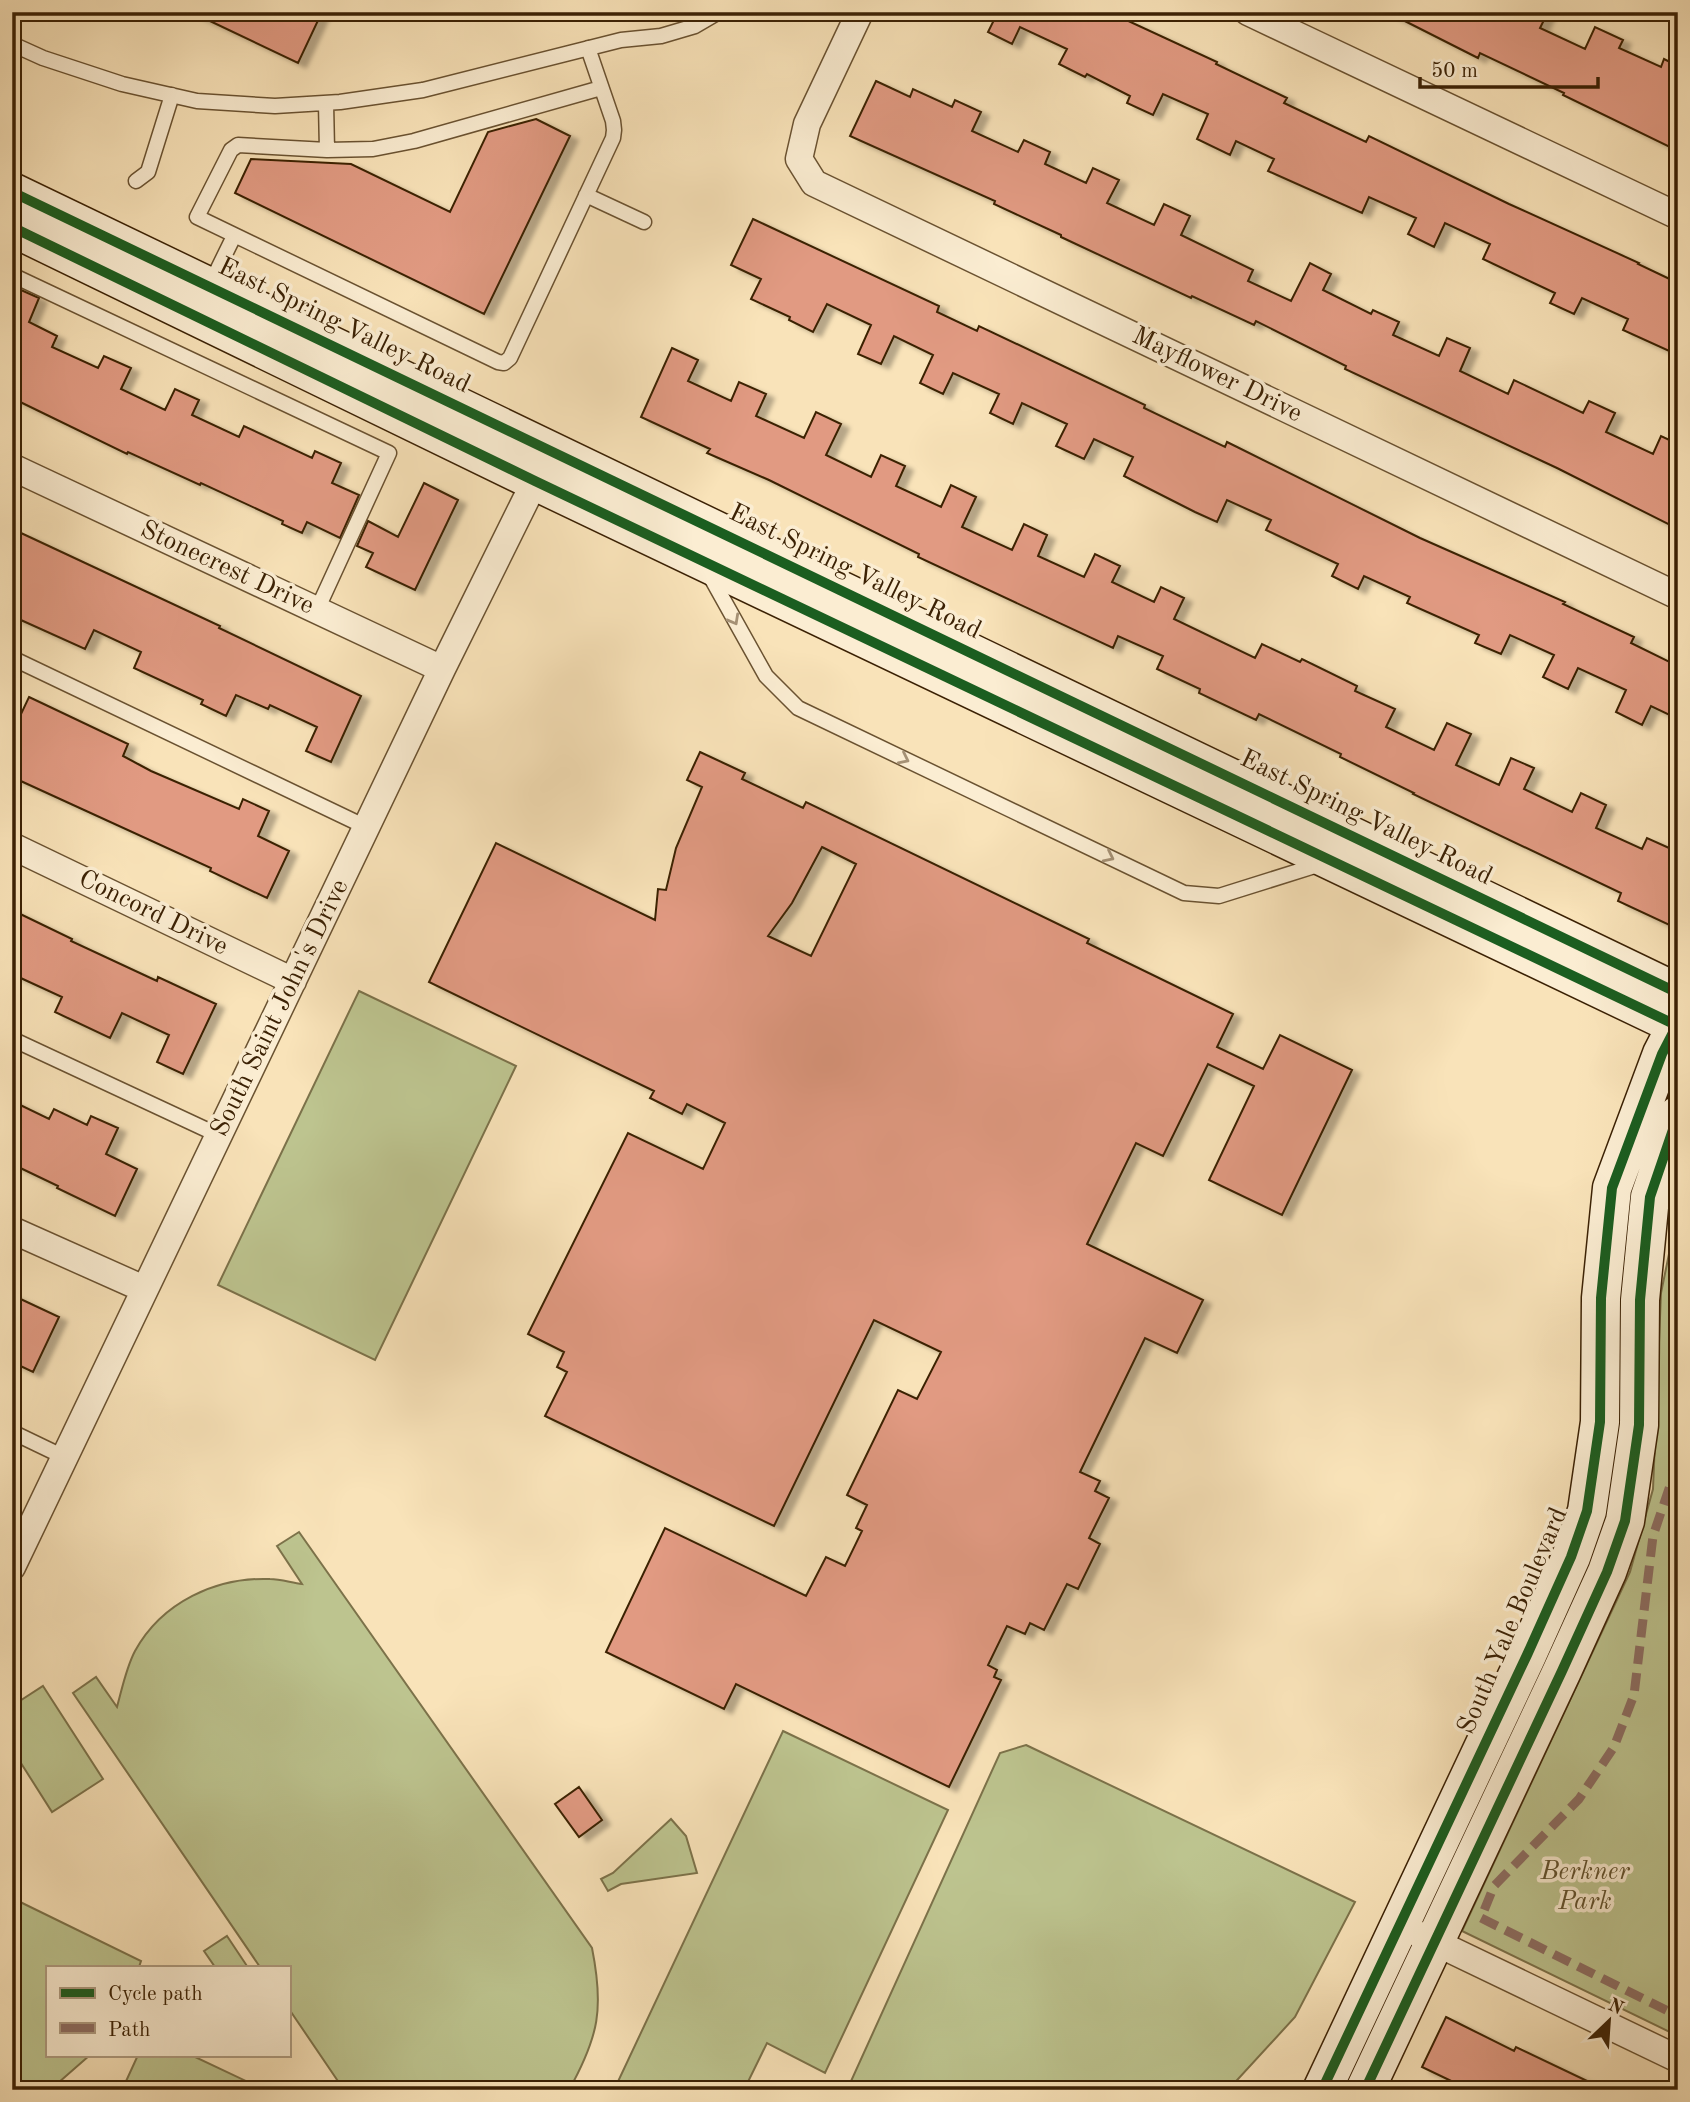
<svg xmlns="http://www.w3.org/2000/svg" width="1690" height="2102" font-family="'Old Standard TT',serif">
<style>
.green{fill:#bdc48f;stroke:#7c724a;stroke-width:2}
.building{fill:#e19a82;stroke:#3b2104;stroke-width:2;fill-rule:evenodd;filter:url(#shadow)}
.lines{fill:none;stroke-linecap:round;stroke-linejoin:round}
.lane-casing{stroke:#6a5231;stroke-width:17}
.street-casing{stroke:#6a5231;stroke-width:29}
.secondary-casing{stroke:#3b2104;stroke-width:41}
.lane{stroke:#fbedd2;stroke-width:14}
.street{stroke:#fbedd2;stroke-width:26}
.secondary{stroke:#fbedd2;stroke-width:38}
.quiet{stroke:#8d6e63;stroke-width:9;stroke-dasharray:18 9;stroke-linecap:butt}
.cycleway-casing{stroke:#fbedd2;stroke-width:15}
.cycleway{stroke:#1b5e20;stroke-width:10}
.oneway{stroke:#a59175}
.labels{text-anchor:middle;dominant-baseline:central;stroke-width:7;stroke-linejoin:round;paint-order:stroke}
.street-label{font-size:26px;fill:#3b2104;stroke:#fbedd2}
.park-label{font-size:26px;font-style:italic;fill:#62522e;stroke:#fbedd2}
</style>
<defs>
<filter id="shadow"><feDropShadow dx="8" dy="4.5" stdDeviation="2" flood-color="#0004"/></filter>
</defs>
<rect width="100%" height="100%" fill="#f9e3b9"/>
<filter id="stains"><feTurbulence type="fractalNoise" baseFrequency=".00286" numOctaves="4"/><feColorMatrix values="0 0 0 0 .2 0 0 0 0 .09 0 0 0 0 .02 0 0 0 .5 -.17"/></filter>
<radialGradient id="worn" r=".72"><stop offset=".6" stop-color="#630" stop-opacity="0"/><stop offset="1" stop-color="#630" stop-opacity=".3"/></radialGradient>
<path class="green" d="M 359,991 L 516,1066 L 375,1360 L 218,1285 Z
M 1678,1210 L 1678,2036 L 1462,1931 L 1630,1572 L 1653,1489 L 1661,1293 Z
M 299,1532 L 592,1948 C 604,2008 599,2036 569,2090 L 344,2090 L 289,2009 L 289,1967 L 260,1967 L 73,1693 L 96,1677 L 117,1707 C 122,1689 126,1668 135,1651 C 162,1602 216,1577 270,1579 C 281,1579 292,1583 302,1584 L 277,1546 Z
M 43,1686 L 103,1779 L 52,1812 L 12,1749 L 12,1706 Z
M 783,1731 L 948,1810 L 825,2073 L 767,2043 L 744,2090 L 614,2090 Z
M 1026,1745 L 1355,1902 L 1295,2017 L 1228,2090 L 847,2090 L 1000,1753 Z
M 671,1819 L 686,1836 L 697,1873 L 621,1884 L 608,1891 L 601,1879 L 613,1873 Z
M 12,1898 L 141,1961 L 139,1967 L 47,1967 L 47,2055 L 90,2055 L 50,2090 L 12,2090 Z
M 227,1936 L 247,1966 L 245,1967 L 215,1967 L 204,1951 Z
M 138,2055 L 191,2055 L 265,2090 L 122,2090 Z"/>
<path class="building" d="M 191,12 L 322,12 L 298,63 Z
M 988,12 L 1109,12 L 1217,62 L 1216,64 L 1287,98 L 1284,103 L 1366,142 L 1369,136 L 1509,204 L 1639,263 L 1638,264 L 1678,283 L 1678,355 L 1623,330 L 1628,319 L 1582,298 L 1574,314 L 1550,303 L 1555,293 L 1483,259 L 1490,244 L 1445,223 L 1434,247 L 1408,234 L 1416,218 L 1369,197 L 1362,213 L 1268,171 L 1274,159 L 1236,141 L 1230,155 L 1197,139 L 1208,114 L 1163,94 L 1153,115 L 1127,103 L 1130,96 L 1087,74 L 1085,77 L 1059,64 L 1067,49 L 1020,27 L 1012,44 L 988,32 L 996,16 Z
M 1387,12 L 1548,12 L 1540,28 L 1585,49 L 1595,27 L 1623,40 L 1619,48 L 1661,67 L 1664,59 L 1678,66 L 1678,151 L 1563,95 L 1564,93 L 1480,53 L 1478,58 Z
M 876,81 L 910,97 L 913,89 L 952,107 L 955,100 L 981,112 L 972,131 L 1018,152 L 1024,140 L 1050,152 L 1045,164 L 1086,183 L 1093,168 L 1119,180 L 1107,203 L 1154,225 L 1164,204 L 1190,216 L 1181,235 L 1253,270 L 1248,281 L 1291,301 L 1310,263 L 1331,274 L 1323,290 L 1371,314 L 1373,310 L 1399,322 L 1393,335 L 1439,356 L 1447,338 L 1470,348 L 1460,371 L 1508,394 L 1514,380 L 1583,413 L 1589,401 L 1615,413 L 1606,432 L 1653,454 L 1661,436 L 1678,444 L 1678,529 L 1557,468 L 1345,369 L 1346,366 L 1256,321 L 1254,325 L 1192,296 L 1191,298 L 1061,237 L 1061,235 L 994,204 L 995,201 L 850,136 Z
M 536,119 L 570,136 L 484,314 L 235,193 L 251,159 L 351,164 L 450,212 L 488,132 Z
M 753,219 L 939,306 L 937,312 L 977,331 L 979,326 L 1145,405 L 1144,408 L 1225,447 L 1227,442 L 1420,538 L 1565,602 L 1563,604 L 1634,637 L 1631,643 L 1678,666 L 1678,719 L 1651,706 L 1642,725 L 1616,712 L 1626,690 L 1578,668 L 1568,689 L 1543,677 L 1554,655 L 1510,635 L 1501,654 L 1475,643 L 1479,635 L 1407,603 L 1410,597 L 1364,576 L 1358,589 L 1332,576 L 1338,564 L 1266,530 L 1271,520 L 1227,500 L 1217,522 L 1195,512 L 1124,476 L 1133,457 L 1094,439 L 1084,459 L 1056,446 L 1067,424 L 1022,403 L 1013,424 L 990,413 L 999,394 L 953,373 L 943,394 L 920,383 L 933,355 L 894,336 L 881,364 L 858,354 L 871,325 L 827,304 L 813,332 L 789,320 L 790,317 L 751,299 L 761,279 L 731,265 Z
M 12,286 L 39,298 L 29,322 L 57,336 L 52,347 L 98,368 L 104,356 L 131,368 L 121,389 L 165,410 L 175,389 L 199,400 L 192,415 L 239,437 L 244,426 L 312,458 L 315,451 L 341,463 L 332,483 L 359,495 L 340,538 L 307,522 L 302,533 L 282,524 L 283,521 L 201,483 L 200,485 L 128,452 L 127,454 L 12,398 Z
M 672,348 L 698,360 L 688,381 L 731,401 L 739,382 L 766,394 L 756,416 L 804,438 L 816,412 L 841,424 L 826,455 L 871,477 L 881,455 L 905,466 L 896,486 L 941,507 L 951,485 L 976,497 L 962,527 L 1012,550 L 1024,524 L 1047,535 L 1038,556 L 1084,577 L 1095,554 L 1120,566 L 1112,582 L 1154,602 L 1161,587 L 1184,598 L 1174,619 L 1255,658 L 1262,644 L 1300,662 L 1302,659 L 1357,686 L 1355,691 L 1395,709 L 1386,727 L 1434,750 L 1447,723 L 1471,734 L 1456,765 L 1499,785 L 1511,758 L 1534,768 L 1524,789 L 1572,812 L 1581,793 L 1606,805 L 1596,828 L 1642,849 L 1647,838 L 1678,852 L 1678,929 L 1618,901 L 1621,893 L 1413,794 L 1414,793 L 1340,757 L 1341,754 L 1259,714 L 1256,720 L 1199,693 L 1200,689 L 1157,669 L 1163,656 L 1118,636 L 1113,648 L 918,557 L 919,554 L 769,480 L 707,453 L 710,449 L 641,417 Z
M 424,483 L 458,500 L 415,590 L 366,567 L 373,553 L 357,546 L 368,521 L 398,537 Z
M 21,533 L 220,626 L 219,628 L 361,696 L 331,762 L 306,751 L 317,727 L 270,705 L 268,709 L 236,695 L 226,716 L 201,704 L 203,700 L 134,668 L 141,652 L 94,630 L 85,649 L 12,616 L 12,551 Z
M 29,697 L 128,744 L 123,756 L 151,771 L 239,809 L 243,799 L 269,811 L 258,836 L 289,851 L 267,898 L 210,871 L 211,868 L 12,777 L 12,733 Z
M 700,752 L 745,773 L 742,779 L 803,808 L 806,802 L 1089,939 L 1087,943 L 1233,1014 L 1217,1047 L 1263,1069 L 1280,1035 L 1352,1070 L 1282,1215 L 1209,1180 L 1254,1086 L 1208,1064 L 1163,1156 L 1136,1143 L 1087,1244 L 1203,1300 L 1177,1353 L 1145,1338 L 1080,1472 L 1100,1481 L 1095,1491 L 1109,1498 L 1089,1538 L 1100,1544 L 1078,1589 L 1067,1584 L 1044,1630 L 1030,1623 L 1025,1634 L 1007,1626 L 988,1665 L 997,1670 L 994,1677 L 1001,1680 L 949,1787 L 736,1684 L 724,1709 L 606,1652 L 665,1528 L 806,1596 L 826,1557 L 845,1566 L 862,1531 L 856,1528 L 867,1505 L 847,1495 L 898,1390 L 917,1399 L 941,1352 L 874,1320 L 774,1526 L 545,1416 L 567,1372 L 557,1367 L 564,1352 L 528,1334 L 628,1133 L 703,1169 L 725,1123 L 687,1104 L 682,1114 L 650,1098 L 654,1091 L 429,982 L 496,843 L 655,920 L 658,889 L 666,890 L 676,848 L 702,787 L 687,780 ZM 822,847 L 856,864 L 811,956 L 768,936 L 792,903 Z
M 12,910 L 72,939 L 71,941 L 157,981 L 158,977 L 216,1004 L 183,1074 L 157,1062 L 169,1035 L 122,1013 L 110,1038 L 55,1012 L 62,997 L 12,974 Z
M 12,1101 L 49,1119 L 54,1109 L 87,1125 L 91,1116 L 118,1128 L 106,1154 L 137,1169 L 115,1216 L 57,1188 L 58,1186 L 12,1164 Z
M 12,1295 L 59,1317 L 33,1372 L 12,1362 Z
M 579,1787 L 602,1820 L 579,1837 L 555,1804 Z
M 1446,2017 L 1514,2051 L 1516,2047 L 1606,2090 L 1470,2090 L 1422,2067 Z"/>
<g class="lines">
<defs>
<path id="lane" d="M 12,44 L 43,58 L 122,84 L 197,101 L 275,106 L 340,102 L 423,90 L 621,40 L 661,36 L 695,26 L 719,12
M 588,48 L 613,121 L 614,130 L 613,138 L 510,358 L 504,363 L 498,362 L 197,217 L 231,150 L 238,145 L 327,150 L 373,149 L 414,141 L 601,88
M 326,103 L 327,150
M 136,181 L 148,172 L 172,95
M 586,195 L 644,222
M 12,275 L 389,453 L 317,610
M 210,285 L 234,236
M 709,574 L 766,676 L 798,708 L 1184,893 L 1219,896 L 1321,864
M 12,658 L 366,827
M 12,1039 L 218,1135
M 12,1432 L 64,1457"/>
<path id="street" d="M 860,12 L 807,124 L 799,159 L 814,183 L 1678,596
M 1248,12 L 1678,216
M 12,467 L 442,669
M 12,846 L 293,981
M 12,1230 L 144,1289
M 12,1567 L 442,669 L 542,467
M 1420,1935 L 1678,2059"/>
<path id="secondary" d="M 12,192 L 1678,993
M 12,227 L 535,481 L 1678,1026
M 1322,2090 L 1527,1655 L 1571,1557 L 1587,1511 L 1600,1422 L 1601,1298 L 1612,1188 L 1662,1054 L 1678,1023
M 1365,2090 L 1562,1671 L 1607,1572 L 1625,1521 L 1639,1425 L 1640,1300 L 1650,1197 L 1678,1115"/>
</defs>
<use href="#lane" class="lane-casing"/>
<use href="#street" class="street-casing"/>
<use href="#secondary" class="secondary-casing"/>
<use href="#lane" class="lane"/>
<use href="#street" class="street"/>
<use href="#secondary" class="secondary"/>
<path class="quiet" d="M 1678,1462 L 1653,1536 L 1634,1695 L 1614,1747 L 1579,1799 L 1494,1886 L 1481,1918 L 1678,2016"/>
<defs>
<path id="cycleway" d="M 12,192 L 1678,993
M 12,227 L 535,481 L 1678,1026
M 1322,2090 L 1527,1655 L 1571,1557 L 1587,1511 L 1600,1422 L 1601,1298 L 1612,1188 L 1662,1054 L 1678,1023
M 1365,2090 L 1562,1671 L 1607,1572 L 1625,1521 L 1639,1425 L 1640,1300 L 1650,1197 L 1678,1115"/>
</defs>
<use href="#cycleway" class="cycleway-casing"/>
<use href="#cycleway" class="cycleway"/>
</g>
<defs><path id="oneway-chevron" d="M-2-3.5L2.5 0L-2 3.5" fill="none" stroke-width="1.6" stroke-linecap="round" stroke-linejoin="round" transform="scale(1.75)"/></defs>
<g class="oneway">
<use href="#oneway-chevron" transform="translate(734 620) rotate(61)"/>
<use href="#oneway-chevron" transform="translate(904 759) rotate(26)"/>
<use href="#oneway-chevron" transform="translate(1109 857) rotate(26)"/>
</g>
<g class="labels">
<g class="street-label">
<text transform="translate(344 326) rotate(26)">East Spring Valley Road</text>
<text transform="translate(1217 375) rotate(26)">Mayflower Drive</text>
<text transform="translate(227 568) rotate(25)">Stonecrest Drive</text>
<text transform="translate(855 572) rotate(26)">East Spring Valley Road</text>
<text transform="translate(1366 818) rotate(26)">East Spring Valley Road</text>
<text transform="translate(153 913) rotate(26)">Concord Drive</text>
<text transform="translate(280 1008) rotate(-64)">South Saint John's Drive</text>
<text transform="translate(1513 1621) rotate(-67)">South Yale Boulevard</text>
</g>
<g class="park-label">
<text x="1585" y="1872">Berkner<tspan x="1585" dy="30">Park</tspan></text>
</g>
</g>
<rect width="1690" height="2102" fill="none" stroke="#f9e3b9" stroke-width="42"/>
<rect x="14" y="14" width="1662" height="2074" fill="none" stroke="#3b2104" stroke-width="3.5"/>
<rect x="21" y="21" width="1648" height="2060" fill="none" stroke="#3b2104" stroke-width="2"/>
<rect x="46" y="1966" width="245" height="91" fill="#fbedd2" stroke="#ae9b80" stroke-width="2"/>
<rect x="60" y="1988" width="35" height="10" fill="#1b5e20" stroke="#ae9b80" stroke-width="2"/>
<text x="108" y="2000" font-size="21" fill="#3b2104">Cycle path</text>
<rect x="60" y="2023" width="35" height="10" fill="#8d6e63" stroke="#ae9b80" stroke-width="2"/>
<text x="108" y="2036" font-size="21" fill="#3b2104">Path</text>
<g transform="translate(1609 2021) rotate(25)" stroke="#fbedd2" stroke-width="5" paint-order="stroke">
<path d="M0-5L12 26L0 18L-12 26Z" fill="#3b2104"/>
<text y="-10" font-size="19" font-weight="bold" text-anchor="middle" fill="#3b2104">N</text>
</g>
<path d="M1420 77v10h178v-10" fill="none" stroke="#3b2104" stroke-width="3.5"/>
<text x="1431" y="77" font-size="21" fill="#3b2104" stroke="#fbedd2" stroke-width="5" paint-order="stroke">50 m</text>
<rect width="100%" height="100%" filter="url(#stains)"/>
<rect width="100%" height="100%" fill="url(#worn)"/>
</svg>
